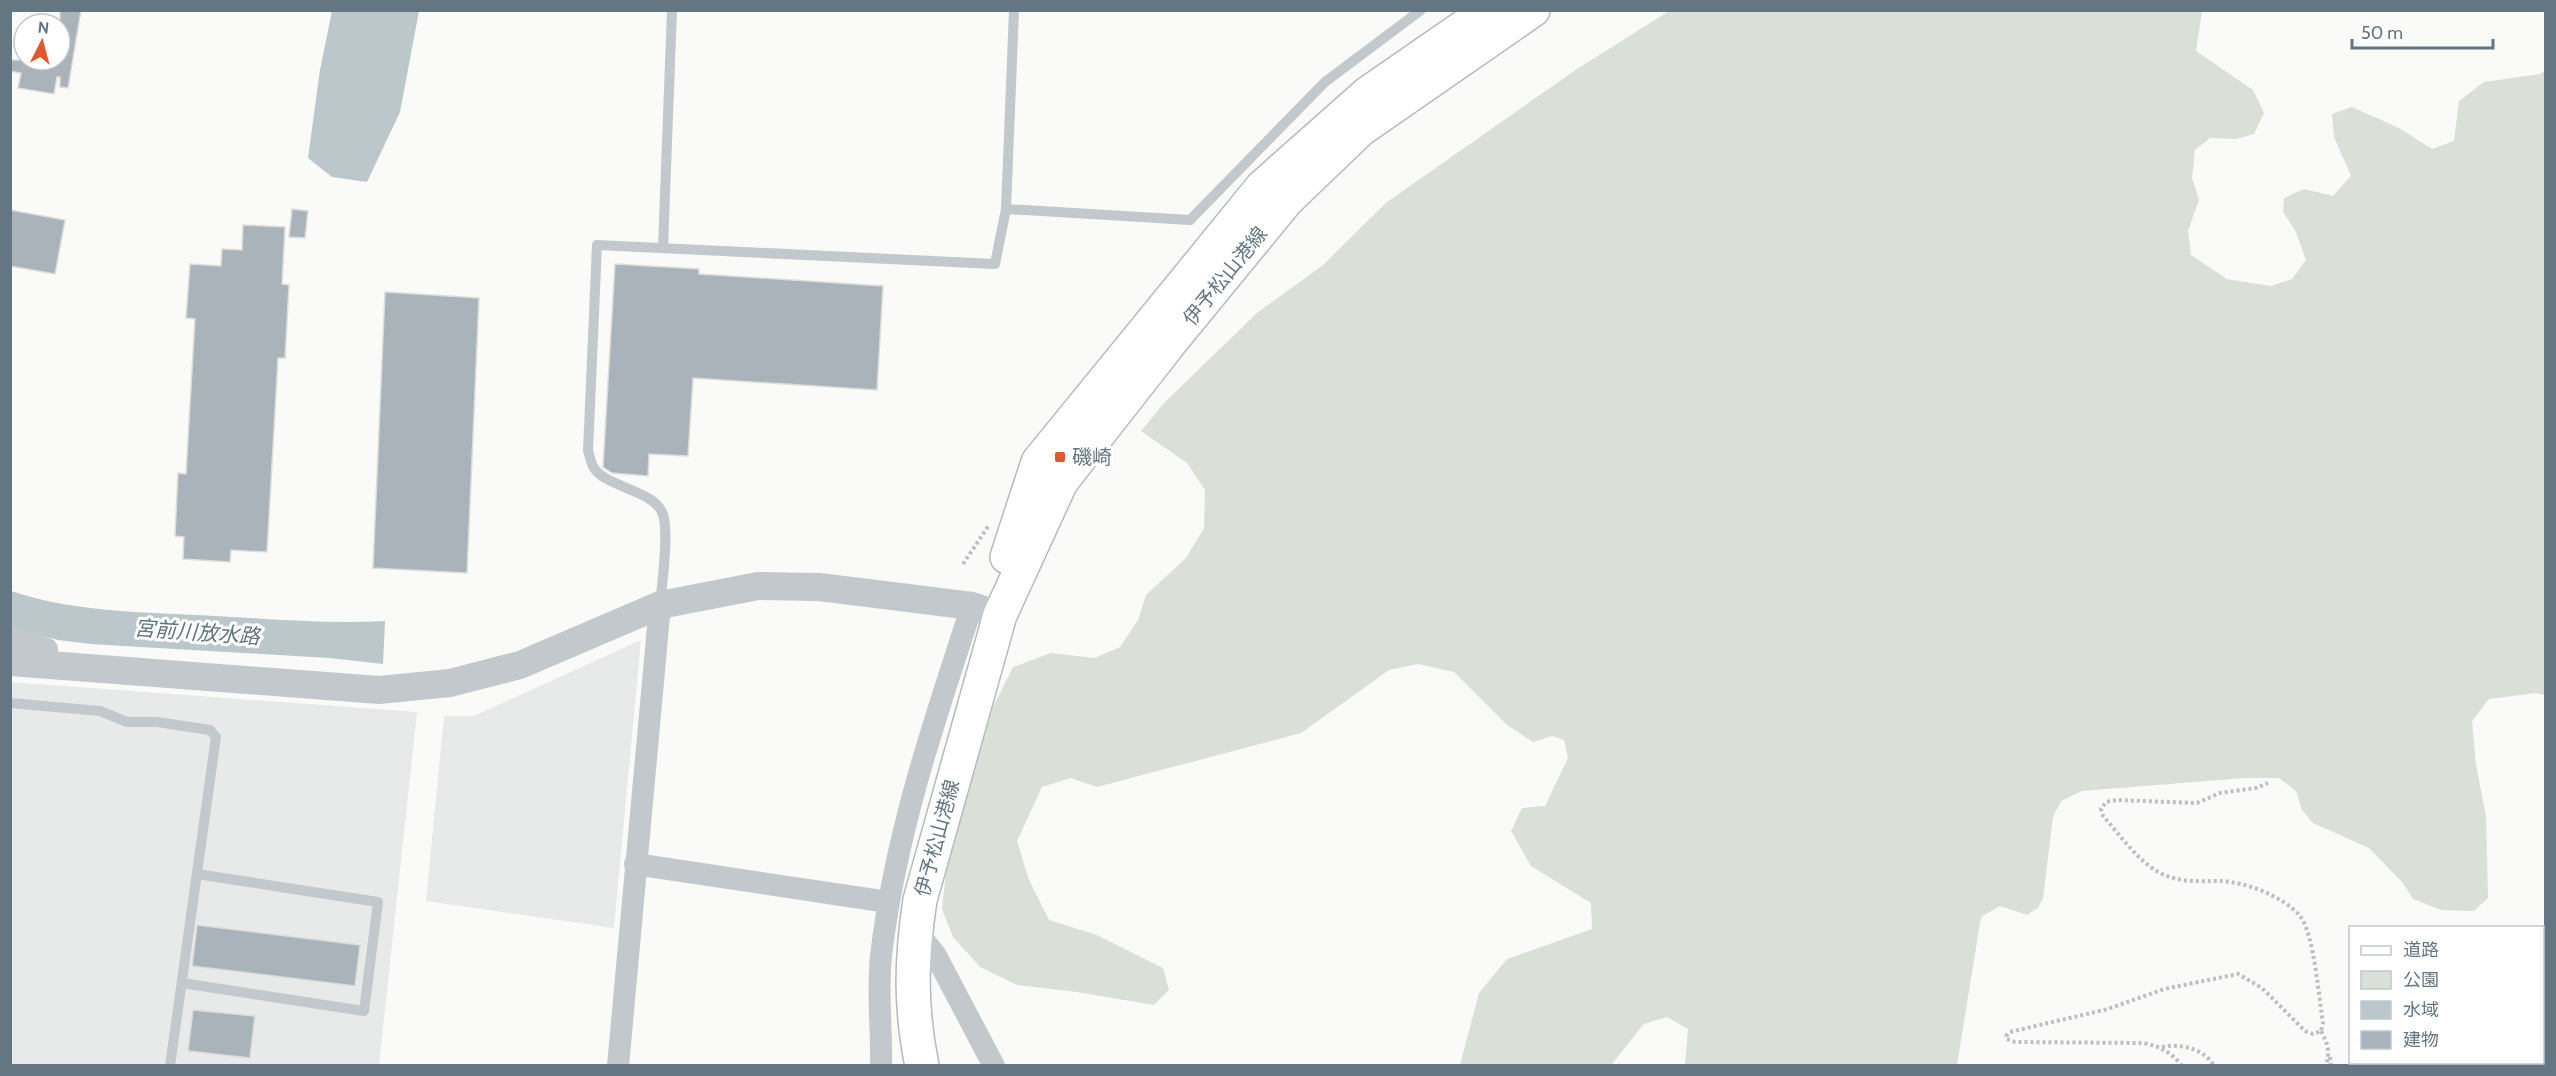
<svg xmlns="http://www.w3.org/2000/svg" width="2556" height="1076" font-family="Cabin,'Noto Sans JP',sans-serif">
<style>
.built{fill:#e8e9e9}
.green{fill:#dadfd7}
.water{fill:#bbc7cb}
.building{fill:#aab3b9;stroke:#dcdcda;stroke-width:1.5}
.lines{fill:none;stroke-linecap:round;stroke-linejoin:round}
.primary-casing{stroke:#b5babe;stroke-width:36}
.path{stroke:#bbbfc2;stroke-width:4;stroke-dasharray:3 3;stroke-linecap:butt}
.service{stroke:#c3c8cc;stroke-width:10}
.minor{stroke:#c3c8cc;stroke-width:22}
.tertiary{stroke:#c3c8cc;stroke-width:28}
.primary{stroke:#fff;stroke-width:33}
.poi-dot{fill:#e4572e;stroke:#fff;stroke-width:2}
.labels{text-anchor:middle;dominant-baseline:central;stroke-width:6;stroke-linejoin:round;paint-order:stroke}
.street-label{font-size:20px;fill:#657683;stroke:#fff}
.poi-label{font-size:20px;fill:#657683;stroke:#fff;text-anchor:start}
.water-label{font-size:21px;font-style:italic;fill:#60757c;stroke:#fff}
</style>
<rect width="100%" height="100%" fill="#fafaf8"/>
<path class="built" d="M 641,640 L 614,928 L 426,901 L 444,716 L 474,716 Z
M 10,682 L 417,712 L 379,1065 L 11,1065 Z"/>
<path class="green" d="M 1669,11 L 2202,11 L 2196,51 L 2253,90 L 2264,113 L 2254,134 L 2236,139 L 2210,138 L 2195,150 L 2192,178 L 2199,200 L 2188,231 L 2191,255 L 2227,279 L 2271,286 L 2292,279 L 2306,260 L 2296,232 L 2283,212 L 2284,198 L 2304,189 L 2333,196 L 2351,176 L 2334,137 L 2332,114 L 2352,107 L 2399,128 L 2432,149 L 2454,141 L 2459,101 L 2484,82 L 2540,74 L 2545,71 L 2545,695 L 2536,693 L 2489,699 L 2472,721 L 2476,765 L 2486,816 L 2488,898 L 2474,911 L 2441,910 L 2413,899 L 2403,883 L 2369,848 L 2313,823 L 2302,810 L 2296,791 L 2279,778 L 2244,778 L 2082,791 L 2061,801 L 2053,817 L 2043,898 L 2038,908 L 2027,915 L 2000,906 L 1981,917 L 1957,1065 L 1685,1065 L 1688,1029 L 1667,1017 L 1644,1024 L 1611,1065 L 1460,1065 L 1479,993 L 1507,959 L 1592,929 L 1591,903 L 1531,866 L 1511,831 L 1522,808 L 1545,806 L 1568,758 L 1564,740 L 1552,736 L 1533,742 L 1507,725 L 1454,672 L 1418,664 L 1389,670 L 1301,733 L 1097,787 L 1071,778 L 1042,787 L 1017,841 L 1029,880 L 1049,920 L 1097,935 L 1163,968 L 1169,990 L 1154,1005 L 1077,992 L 1017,985 L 980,967 L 953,937 L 942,909 L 947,863 L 993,707 L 1013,667 L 1051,653 L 1095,658 L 1120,647 L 1138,620 L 1146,595 L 1186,558 L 1204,528 L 1205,490 L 1187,463 L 1141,431 L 1164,403 L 1257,313 L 1323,265 L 1387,202 L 1577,69 Z"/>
<path class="water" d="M 332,11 L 419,11 L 400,112 L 367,182 L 332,177 L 308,158 L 320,70 Z
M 11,591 C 77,613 146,612 215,616 C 273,619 328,624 385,621 L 383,664 L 329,658 L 90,644 L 58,640 L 11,628 Z"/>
<path class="building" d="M 60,10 L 81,10 L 68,88 L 60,87 L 60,77 L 57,77 L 54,94 L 18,88 L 21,73 L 10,71 L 10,60 L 60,60 Z
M 292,209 L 308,211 L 305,238 L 289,237 Z
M 10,210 L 65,220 L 55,274 L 10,266 Z
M 243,225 L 285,227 L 282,284 L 289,285 L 285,358 L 278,358 L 267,552 L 231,550 L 230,562 L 183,559 L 184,537 L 175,536 L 178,473 L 186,474 L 195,319 L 186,318 L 190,264 L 221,266 L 222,249 L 242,250 Z
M 615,264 L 699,269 L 699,274 L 883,286 L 877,390 L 693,378 L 688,456 L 649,454 L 648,476 L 612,473 L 603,467 Z
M 385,292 L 479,298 L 467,573 L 373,568 Z
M 197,925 L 360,945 L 355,986 L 192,966 Z
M 193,1010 L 255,1016 L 250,1058 L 188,1051 Z"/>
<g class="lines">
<defs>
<path id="primary" d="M 1007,557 L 1038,462 L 1262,187 L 1368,93 L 1488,10
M 922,1066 C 910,1007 911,959 920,900 L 1000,615 L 1061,482 L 1173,339 L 1287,200 L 1360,130 L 1533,10"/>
</defs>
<use href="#primary" class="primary-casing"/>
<path class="path" d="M 963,564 L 989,525
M 2321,1031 C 2328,1044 2330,1051 2326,1066
M 2162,1047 C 2180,1043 2205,1049 2214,1066
M 2330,1057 L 2331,1066
M 2182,1066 C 2171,1052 2161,1047 2144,1043 L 2015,1042 L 2007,1039 L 2006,1036 L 2010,1032 L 2108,1009 L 2164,989 L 2238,974 L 2262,988 L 2305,1031 L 2313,1034 L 2321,1031 L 2323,1023 C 2319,999 2314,933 2300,916 C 2283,896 2245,882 2221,881 C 2200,881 2182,883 2162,874 C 2138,862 2121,836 2103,816 L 2101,809 L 2106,802 L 2117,800 L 2197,803 L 2220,793 L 2256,788 L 2268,783
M 2519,1066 L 2519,1062"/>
<path class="service" d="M 1006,209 L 1190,220 L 1325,82 L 1421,10
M 663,248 L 672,10
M 660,604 C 662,584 670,529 662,512 C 652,490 606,487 594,468 C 591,464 590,456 588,451 L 597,245 L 995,264 L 1006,209 L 1014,10
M 10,703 L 100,711 L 127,722 L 157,722 L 210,730 L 216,737 L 170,1066
M 182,983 L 364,1011 L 378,902 L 197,874"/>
<path class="minor" d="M 10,637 L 47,649 L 45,664
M 635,864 L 888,902
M 914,938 L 927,944 L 935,954 L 994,1066
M 618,1066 L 660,605
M 881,1066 C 882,1029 877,992 881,956 C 895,836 934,721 972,606"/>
<path class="tertiary" d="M 10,662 L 379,690 L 450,683 L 520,665 L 660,605 L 758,586 L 819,587 L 868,593 L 972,606 L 1000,615"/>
<use href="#primary" class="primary"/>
</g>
<rect class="poi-dot" x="1054" y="451" width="12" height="12" rx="3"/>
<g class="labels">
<g class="street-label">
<text transform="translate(1225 276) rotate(-51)">伊予松山港線</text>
<text transform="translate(937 838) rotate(-75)">伊予松山港線</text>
</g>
<g class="poi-label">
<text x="1072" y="457">磯崎</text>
</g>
<g class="water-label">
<text transform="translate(197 632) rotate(4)">宮前川放水路</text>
</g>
</g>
<rect width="2556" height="1076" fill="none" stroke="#657683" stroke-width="24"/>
<rect x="2349" y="926" width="195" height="138" fill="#ffffff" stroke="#c1c8cd" stroke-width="1.5"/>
<rect x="2361" y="946" width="30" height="9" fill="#ffffff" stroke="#c1c8cd" stroke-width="1.5"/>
<text x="2403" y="956" font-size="18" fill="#657683">道路</text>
<rect x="2361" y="971" width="30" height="18" fill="#dadfd7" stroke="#c1c8cd" stroke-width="1.5"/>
<text x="2403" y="986" font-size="18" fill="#657683">公園</text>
<rect x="2361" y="1001" width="30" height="18" fill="#bbc7cb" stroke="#c1c8cd" stroke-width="1.5"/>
<text x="2403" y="1016" font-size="18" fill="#657683">水域</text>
<rect x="2361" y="1031" width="30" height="18" fill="#aab3b9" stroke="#c1c8cd" stroke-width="1.5"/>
<text x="2403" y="1046" font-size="18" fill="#657683">建物</text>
<g transform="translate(42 42) rotate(6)"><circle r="28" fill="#ffffff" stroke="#c1c8cd" stroke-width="1.5"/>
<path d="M0-4.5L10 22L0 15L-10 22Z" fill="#e4572e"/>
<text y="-9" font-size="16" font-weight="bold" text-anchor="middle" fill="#657683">N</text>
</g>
<path d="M2352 39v9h141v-9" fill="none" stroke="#657683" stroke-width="3"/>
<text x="2361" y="39" font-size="18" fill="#657683" stroke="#ffffff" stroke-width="4.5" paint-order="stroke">50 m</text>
</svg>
